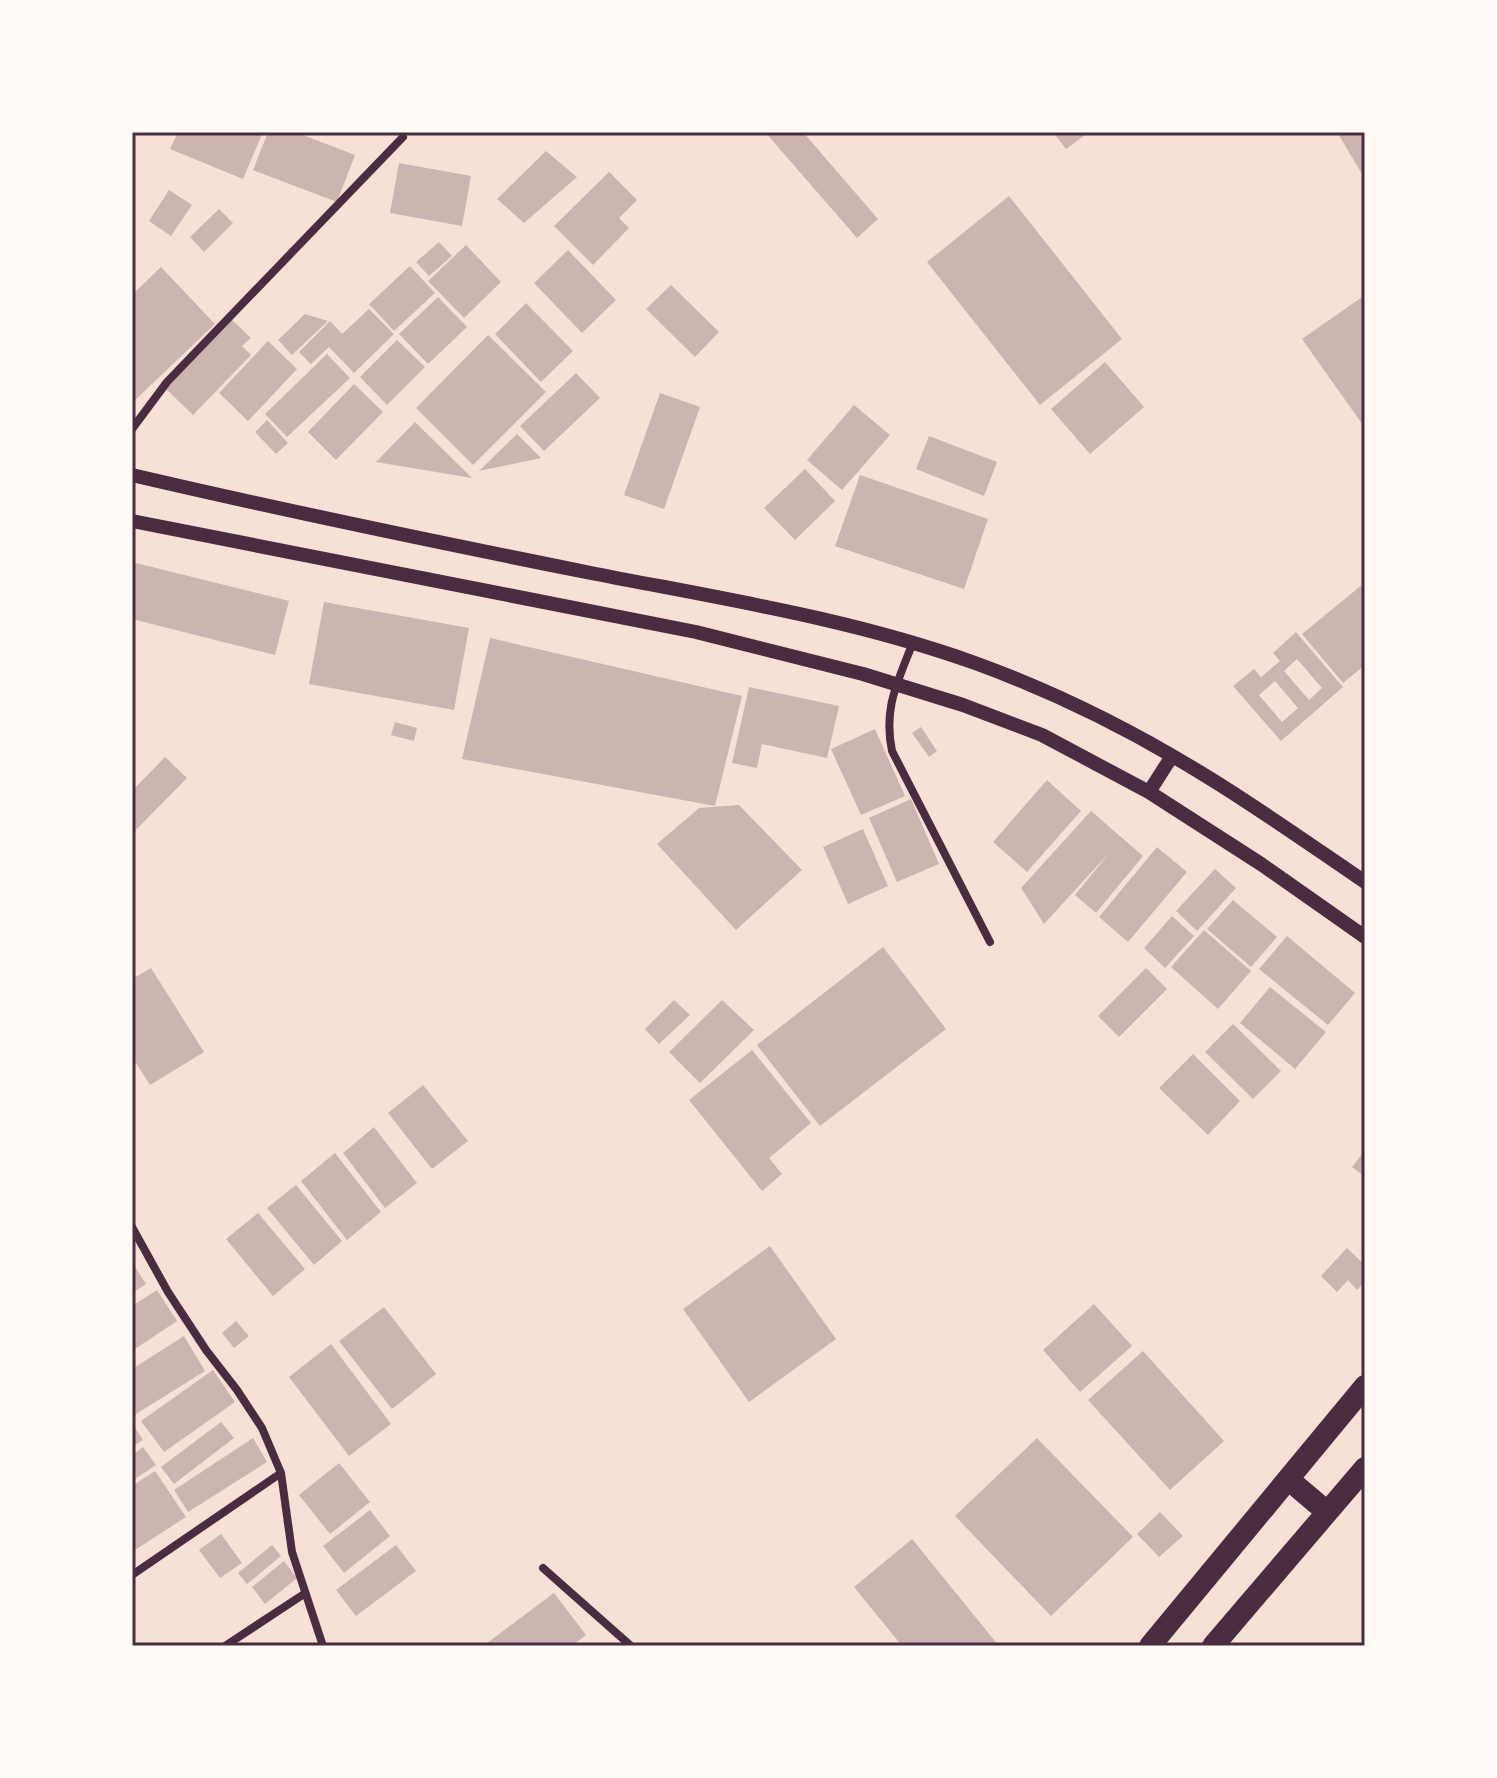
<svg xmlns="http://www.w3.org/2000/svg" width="1497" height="1778" font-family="'DM Sans',sans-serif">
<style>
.building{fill:#ccb4b1;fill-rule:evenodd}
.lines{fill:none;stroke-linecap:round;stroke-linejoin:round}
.minor{stroke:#4a2c40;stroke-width:8}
.tertiary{stroke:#4a2c40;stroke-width:14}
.trunk{stroke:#4a2c40;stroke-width:22}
.neatline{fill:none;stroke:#4a2c40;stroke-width:3}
</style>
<rect width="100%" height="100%" fill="#f7e1d7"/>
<path class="building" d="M 178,132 L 263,132 L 243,179 L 170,149 Z
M 268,132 L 295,132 L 355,155 L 337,202 L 253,170 Z
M 765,132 L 803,132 L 878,219 L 857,238 Z
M 1053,132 L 1089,132 L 1066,149 Z
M 1337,132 L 1365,132 L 1365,179 Z
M 546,151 L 577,177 L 524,223 L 497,199 Z
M 399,163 L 471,176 L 462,226 L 390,213 Z
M 609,172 L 637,200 L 619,218 L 629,228 L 593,265 L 554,226 Z
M 169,190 L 192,205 L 171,236 L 149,221 Z
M 1009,196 L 1122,339 L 1040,405 L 927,262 Z
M 219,209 L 233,223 L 204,252 L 190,237 Z
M 439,242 L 452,256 L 429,276 L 416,262 Z
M 466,245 L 501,282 L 464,318 L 428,281 Z
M 568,250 L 616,300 L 582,333 L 534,283 Z
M 410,266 L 435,293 L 394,331 L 369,304 Z
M 161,267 L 215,324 L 132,403 L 132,295 Z
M 671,285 L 719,332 L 695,357 L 646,309 Z
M 1365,295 L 1365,428 L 1302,339 Z
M 438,297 L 467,327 L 428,364 L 399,334 Z
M 526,303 L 573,351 L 541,382 L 495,334 Z
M 369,309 L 394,334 L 354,373 L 329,347 L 311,364 L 299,352 L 330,321 L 342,334 Z
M 305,314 L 328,321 L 292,355 L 278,340 Z
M 232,320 L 251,338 L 242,346 L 251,355 L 193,415 L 166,389 Z
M 488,335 L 546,392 L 473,465 L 416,408 Z
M 397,340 L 425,367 L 387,405 L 360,377 Z
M 268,341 L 297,369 L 248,421 L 219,393 Z
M 327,354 L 350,378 L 287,437 L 265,414 Z
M 1105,362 L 1144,407 L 1090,454 L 1051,409 Z
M 576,373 L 600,398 L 544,451 L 520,426 Z
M 354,384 L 383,412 L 336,460 L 308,432 Z
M 660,393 L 700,407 L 664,509 L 624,495 Z
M 854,405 L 890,435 L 842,490 L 807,460 Z
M 267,420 L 288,443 L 276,454 L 255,432 Z
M 415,422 L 472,478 L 376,462 Z
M 517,434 L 541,458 L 479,471 Z
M 929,436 L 997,462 L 984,496 L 916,469 Z
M 805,469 L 835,501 L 795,540 L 764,508 Z
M 860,475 L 988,519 L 964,589 L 835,546 Z
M 132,562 L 289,601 L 275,655 L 132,619 Z
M 1363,584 L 1365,587 L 1365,665 L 1343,683 L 1302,634 Z
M 324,602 L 469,628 L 454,710 L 309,684 Z
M 1296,632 L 1343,687 L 1281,741 L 1233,686 L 1254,669 L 1261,677 L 1280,661 L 1273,653 ZM 1297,659 L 1322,688 L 1309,700 L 1284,671 ZM 1275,681 L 1298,708 L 1282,722 L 1259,695 Z
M 490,638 L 742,696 L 715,806 L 462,759 Z
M 749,687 L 839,706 L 827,758 L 762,744 L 757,768 L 732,763 Z
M 395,722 L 417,728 L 414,741 L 391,735 Z
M 921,727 L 937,751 L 929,757 L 912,733 Z
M 875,729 L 905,796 L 861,815 L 831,749 Z
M 165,757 L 187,778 L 132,834 L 132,791 Z
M 1047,780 L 1081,811 L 1027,872 L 993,842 Z
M 911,799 L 939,864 L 897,882 L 869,818 Z
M 739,805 L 802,870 L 736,930 L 657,844 L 699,808 Z
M 1091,811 L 1143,856 L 1096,913 L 1075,895 L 1110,852 L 1044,924 L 1021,888 Z
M 863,829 L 888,886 L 848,904 L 823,847 Z
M 1157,847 L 1187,872 L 1128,942 L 1099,917 Z
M 1215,869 L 1236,888 L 1197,931 L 1176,911 Z
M 1233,900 L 1277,937 L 1251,967 L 1207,929 Z
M 1172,916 L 1194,936 L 1165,968 L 1144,948 Z
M 1204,930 L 1251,971 L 1218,1009 L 1171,967 Z
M 1287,936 L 1355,993 L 1328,1025 L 1259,969 Z
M 883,947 L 946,1029 L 820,1126 L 757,1045 Z
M 151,968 L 204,1052 L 150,1085 L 132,1057 L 132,979 Z
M 1146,968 L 1167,989 L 1119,1037 L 1098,1016 Z
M 1270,987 L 1326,1032 L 1295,1069 L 1240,1023 Z
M 674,1000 L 690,1015 L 659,1044 L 645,1029 Z
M 722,1000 L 754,1030 L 700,1083 L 669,1052 Z
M 1233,1024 L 1281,1071 L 1253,1099 L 1205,1052 Z
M 752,1050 L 811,1123 L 769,1158 L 782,1174 L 762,1191 L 689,1100 Z
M 1193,1054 L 1240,1101 L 1208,1135 L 1159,1088 Z
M 423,1085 L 468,1141 L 432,1169 L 388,1113 Z
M 374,1127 L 417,1183 L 385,1208 L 343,1153 Z
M 1365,1150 L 1365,1177 L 1352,1167 Z
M 335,1153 L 381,1212 L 347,1240 L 301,1181 Z
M 296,1185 L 342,1241 L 314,1265 L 267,1208 Z
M 258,1213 L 305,1269 L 273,1296 L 226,1239 Z
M 770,1246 L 836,1339 L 749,1402 L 683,1309 Z
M 1347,1248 L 1365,1265 L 1365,1282 L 1357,1290 L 1348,1280 L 1337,1292 L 1321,1276 Z
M 132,1262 L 146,1284 L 132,1293 Z
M 157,1290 L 177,1321 L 132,1351 L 132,1306 Z
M 1094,1304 L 1132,1346 L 1080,1392 L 1043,1350 Z
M 384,1307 L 436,1374 L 392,1409 L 339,1341 Z
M 236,1321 L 249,1336 L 234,1348 L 222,1333 Z
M 184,1336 L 205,1371 L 133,1416 L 132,1369 Z
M 331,1344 L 391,1424 L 349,1456 L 289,1377 Z
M 1143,1351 L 1224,1441 L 1170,1490 L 1088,1400 Z
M 213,1370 L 235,1402 L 164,1452 L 141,1421 Z
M 221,1422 L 234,1438 L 174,1484 L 161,1467 Z
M 132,1423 L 143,1440 L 132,1447 Z
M 253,1438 L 267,1462 L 188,1512 L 174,1490 Z
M 1037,1438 L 1133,1537 L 1051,1616 L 955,1516 Z
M 143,1447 L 156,1465 L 132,1481 L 132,1455 Z
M 339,1463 L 370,1502 L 330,1534 L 299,1495 Z
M 155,1471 L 186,1517 L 132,1552 L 132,1486 Z
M 370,1510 L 390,1536 L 344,1573 L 323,1546 Z
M 1160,1512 L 1183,1536 L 1159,1557 L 1137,1534 Z
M 221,1534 L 242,1563 L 220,1578 L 199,1550 Z
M 912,1539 L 999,1646 L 902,1646 L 854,1587 Z
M 272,1545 L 281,1556 L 247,1584 L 238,1573 Z
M 396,1545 L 416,1571 L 356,1616 L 336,1590 Z
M 284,1561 L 297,1578 L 265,1604 L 252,1587 Z
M 554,1593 L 586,1635 L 572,1646 L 490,1646 L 487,1643 Z"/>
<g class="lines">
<path class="minor" d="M 132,429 L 167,382 L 403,137
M 913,642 C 898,682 883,707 892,751 L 990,942
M 132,1227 L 168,1292 L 206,1350 L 237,1390 L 262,1428 L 281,1473 L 292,1552 L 323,1646
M 543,1568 L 631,1646
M 132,1575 L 281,1473
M 225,1646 L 304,1594"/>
<path class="tertiary" d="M 132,475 C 286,511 441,543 596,574 C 724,599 852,619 975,663 C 1055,692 1133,731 1206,776 C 1260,809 1312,846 1365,882
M 132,521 L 696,632 L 863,674 L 963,705 L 1042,735 L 1149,792 L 1261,864 L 1365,937
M 1149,792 L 1172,756"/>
<path class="trunk" d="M 1288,1479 L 1327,1512
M 1150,1646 L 1365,1386
M 1213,1646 L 1365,1468"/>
</g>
<rect width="1497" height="1778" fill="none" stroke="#fffaf5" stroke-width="268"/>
<rect x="134" y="134" width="1229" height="1510" class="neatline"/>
</svg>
